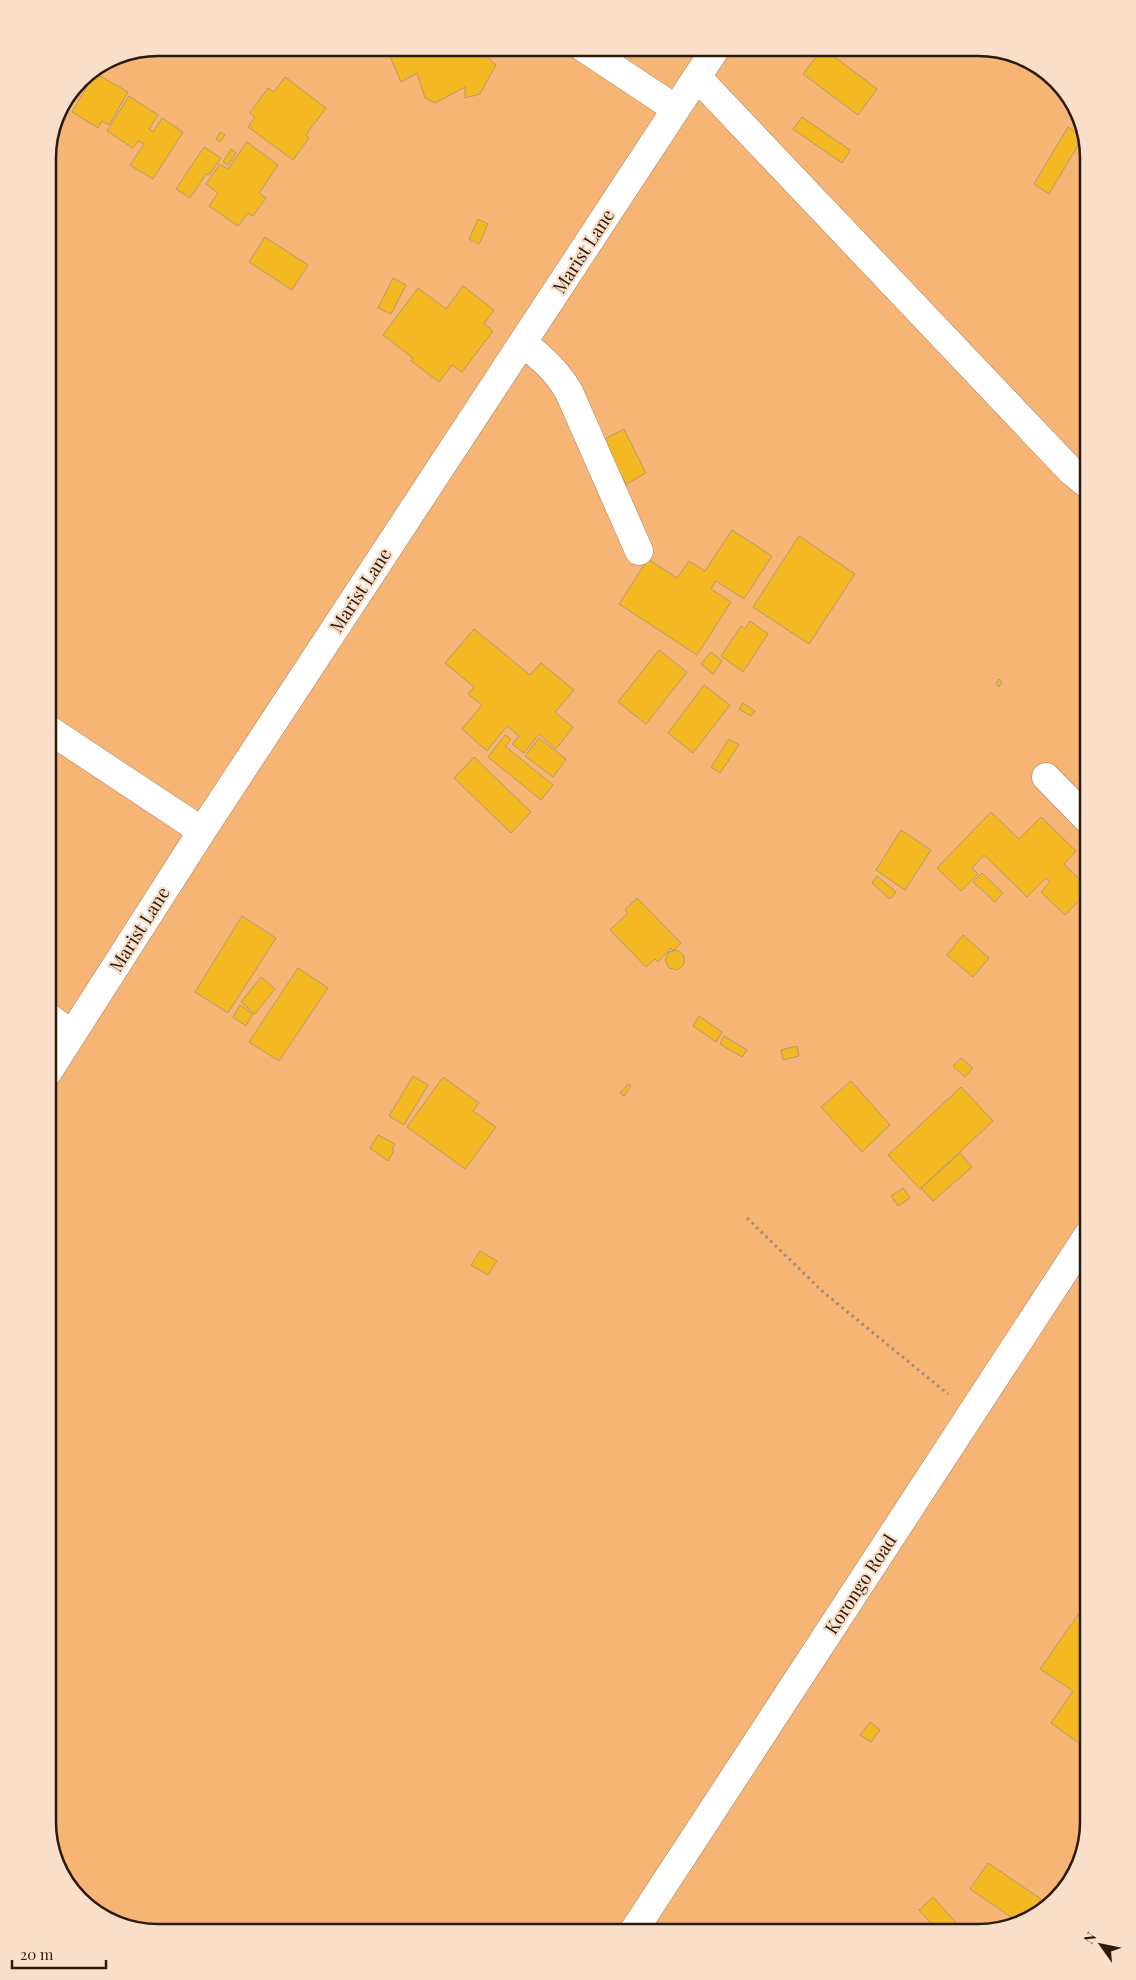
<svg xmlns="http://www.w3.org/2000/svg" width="1136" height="1980" font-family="'Playfair Display',serif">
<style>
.green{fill:#f6b475}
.building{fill:#f4b822;stroke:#b49c6e}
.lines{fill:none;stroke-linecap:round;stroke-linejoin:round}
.minor-casing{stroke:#a7805d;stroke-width:29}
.path{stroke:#a18b79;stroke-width:3;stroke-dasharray:2.5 4;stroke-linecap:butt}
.minor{stroke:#fff;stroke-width:28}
.labels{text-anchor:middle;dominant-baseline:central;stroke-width:4.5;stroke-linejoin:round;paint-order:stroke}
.street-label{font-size:18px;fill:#2b1b0d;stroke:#f9dfc9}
.rim{fill:none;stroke:#2b1b0d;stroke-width:2.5}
</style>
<rect width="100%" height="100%" fill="#f9dfc9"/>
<path class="green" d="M 159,48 L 985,48 L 1039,66 L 1077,110 L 1088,159 L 1088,1822 L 1070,1883 L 1026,1921 L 977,1932 L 152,1932 L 97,1914 L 59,1870 L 48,1821 L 48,152 L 56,116 L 80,80 L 116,56 Z"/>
<path class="building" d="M 394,48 L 488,48 L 487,57 L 496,65 L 480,94 L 465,98 L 465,87 L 435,103 L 425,98 L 417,73 L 401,82 L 388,52 Z
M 823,48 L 877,89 L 858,115 L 803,74 Z
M 95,73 L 128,92 L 109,125 L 102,121 L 98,128 L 72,112 Z
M 285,77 L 326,108 L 306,135 L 309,138 L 293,160 L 248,127 L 255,117 L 250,113 L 268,88 L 274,92 Z
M 129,96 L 158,115 L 149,129 L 153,132 L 162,118 L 183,132 L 153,179 L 130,165 L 144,144 L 138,141 L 133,148 L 107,131 Z
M 802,117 L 850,150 L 842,163 L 793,129 Z
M 1068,127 L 1083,137 L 1049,194 L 1034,184 Z
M 220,132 L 225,135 L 220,142 L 216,139 Z
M 247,142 L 278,165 L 259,193 L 266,198 L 253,216 L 248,213 L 238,226 L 209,206 L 218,193 L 206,184 L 220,164 L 228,169 Z
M 204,147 L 221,158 L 209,175 L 206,174 L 190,198 L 176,189 Z
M 231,149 L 236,153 L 228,165 L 223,162 Z
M 478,219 L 488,224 L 479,244 L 469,239 Z
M 265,237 L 308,265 L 292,290 L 249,262 Z
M 393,278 L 406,285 L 391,314 L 378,308 Z
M 463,286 L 494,310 L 484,324 L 493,331 L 462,372 L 452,365 L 439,382 L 411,361 L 413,358 L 383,335 L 418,288 L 446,309 Z
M 624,429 L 646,473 L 626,484 L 603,440 Z
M 48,480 L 53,484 L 48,492 Z
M 50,509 L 54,512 L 48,520 L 48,512 Z
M 732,530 L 772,556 L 744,599 L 716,581 L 711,589 L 731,602 L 697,655 L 619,604 L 648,559 L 677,578 L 689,561 L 705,571 Z
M 799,536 L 855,574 L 809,644 L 753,607 Z
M 750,621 L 768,634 L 743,672 L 721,656 L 741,626 L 745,629 Z
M 474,629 L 530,675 L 541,663 L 574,690 L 555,712 L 573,727 L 556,749 L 539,734 L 524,753 L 512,744 L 519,736 L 507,726 L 487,751 L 462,729 L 482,705 L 468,694 L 474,687 L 445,663 Z
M 659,650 L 687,672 L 646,724 L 618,702 Z
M 711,652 L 722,661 L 713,674 L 701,664 Z
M 999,679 L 1002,682 L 999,687 L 996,684 Z
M 704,685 L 730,705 L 693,753 L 668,733 Z
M 743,703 L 755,711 L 751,716 L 739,709 Z
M 505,735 L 511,739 L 505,746 L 553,785 L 541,800 L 488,757 Z
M 539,738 L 566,759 L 553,777 L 525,756 Z
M 729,739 L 739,745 L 720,773 L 711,767 Z
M 474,757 L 531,812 L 511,833 L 454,778 Z
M 991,812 L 1019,839 L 1041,817 L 1076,851 L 1064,864 L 1088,888 L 1088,891 L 1065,915 L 1041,892 L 1050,882 L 1046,878 L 1027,897 L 984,855 L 972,868 L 978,874 L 961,891 L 937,868 Z
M 901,830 L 931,850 L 905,890 L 876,870 Z
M 982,873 L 1003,893 L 995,902 L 973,882 Z
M 877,876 L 896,892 L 890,899 L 872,883 Z
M 637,898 L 681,943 L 673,951 L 671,948 L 658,962 L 655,959 L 646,967 L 610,930 L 628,913 L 625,910 Z
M 242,916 L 276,938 L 228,1013 L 195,992 Z
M 963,935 L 989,958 L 973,977 L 947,955 Z
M 677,950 L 684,956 L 684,964 L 678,970 L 669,968 L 665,960 L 669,952 Z
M 298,968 L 328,988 L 279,1061 L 249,1042 Z
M 261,977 L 275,989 L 255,1014 L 241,1002 Z
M 240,1005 L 253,1014 L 246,1026 L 233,1017 Z
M 699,1016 L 722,1032 L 716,1042 L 693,1026 Z
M 724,1036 L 747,1050 L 742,1057 L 720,1044 Z
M 797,1046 L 799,1056 L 783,1060 L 781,1050 Z
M 961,1058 L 973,1068 L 965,1077 L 953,1066 Z
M 413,1076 L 428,1085 L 404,1125 L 389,1116 Z
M 443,1077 L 479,1103 L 473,1111 L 496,1127 L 465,1169 L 407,1127 Z
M 851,1081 L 890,1125 L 862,1152 L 821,1107 Z
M 628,1084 L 631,1086 L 624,1096 L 620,1093 Z
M 961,1087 L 993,1121 L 920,1189 L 888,1155 Z
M 378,1135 L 395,1144 L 392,1150 L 394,1151 L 388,1161 L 370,1148 Z
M 960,1153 L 972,1167 L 933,1201 L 921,1188 Z
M 903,1188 L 910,1198 L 898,1206 L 891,1196 Z
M 480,1251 L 497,1261 L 488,1275 L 471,1265 Z
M 1082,1609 L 1088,1614 L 1088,1741 L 1085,1739 L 1080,1744 L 1051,1723 L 1073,1691 L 1040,1669 Z
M 870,1722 L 880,1730 L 871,1742 L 860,1735 Z
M 988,1863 L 1041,1899 L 1026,1921 L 1020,1923 L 970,1889 Z
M 933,1897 L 960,1927 L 954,1932 L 939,1932 L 919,1910 Z
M 1002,1920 L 1011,1925 L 997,1928 Z
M 848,1928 L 856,1932 L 845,1932 Z"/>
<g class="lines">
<defs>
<path id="minor" d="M 584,48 L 676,109
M 697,77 L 1071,471 L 1088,485
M 523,343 C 542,358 557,371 569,392 L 639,551
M 48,729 L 202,831
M 1046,777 L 1088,820
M 48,1017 L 72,1034
M 48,1072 L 202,831 L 716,48
M 633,1932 L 1088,1235"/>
</defs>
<use href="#minor" class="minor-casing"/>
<path class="path" d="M 747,1218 L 822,1291 L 948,1394"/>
<use href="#minor" class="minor"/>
</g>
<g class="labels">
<g class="street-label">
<text transform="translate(583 251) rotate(-57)">Marist Lane</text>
<text transform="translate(360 590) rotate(-57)">Marist Lane</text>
<text transform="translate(139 929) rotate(-58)">Marist Lane</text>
<text transform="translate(860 1584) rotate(-57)">Korongo Road</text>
</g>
</g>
<path d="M0 0H1136V1980H0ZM158 56H978A102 102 0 0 1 1080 158V1822A102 102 0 0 1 978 1924H158A102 102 0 0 1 56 1822V158A102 102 0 0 1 158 56Z" fill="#f9dfc9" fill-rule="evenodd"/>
<path class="rim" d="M158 56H978A102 102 0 0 1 1080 158V1822A102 102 0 0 1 978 1924H158A102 102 0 0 1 56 1822V158A102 102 0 0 1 158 56Z"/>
<g transform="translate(1101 1945) rotate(303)" stroke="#f9dfc9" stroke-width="4" paint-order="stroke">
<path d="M0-4L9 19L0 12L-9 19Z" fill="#2b1b0d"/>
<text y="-8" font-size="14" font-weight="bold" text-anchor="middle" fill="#2b1b0d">N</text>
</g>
<path d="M12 1960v8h94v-8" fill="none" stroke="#2b1b0d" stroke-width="2.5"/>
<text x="20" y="1960" font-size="15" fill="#2b1b0d" stroke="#f9dfc9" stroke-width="4" paint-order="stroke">20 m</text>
</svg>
